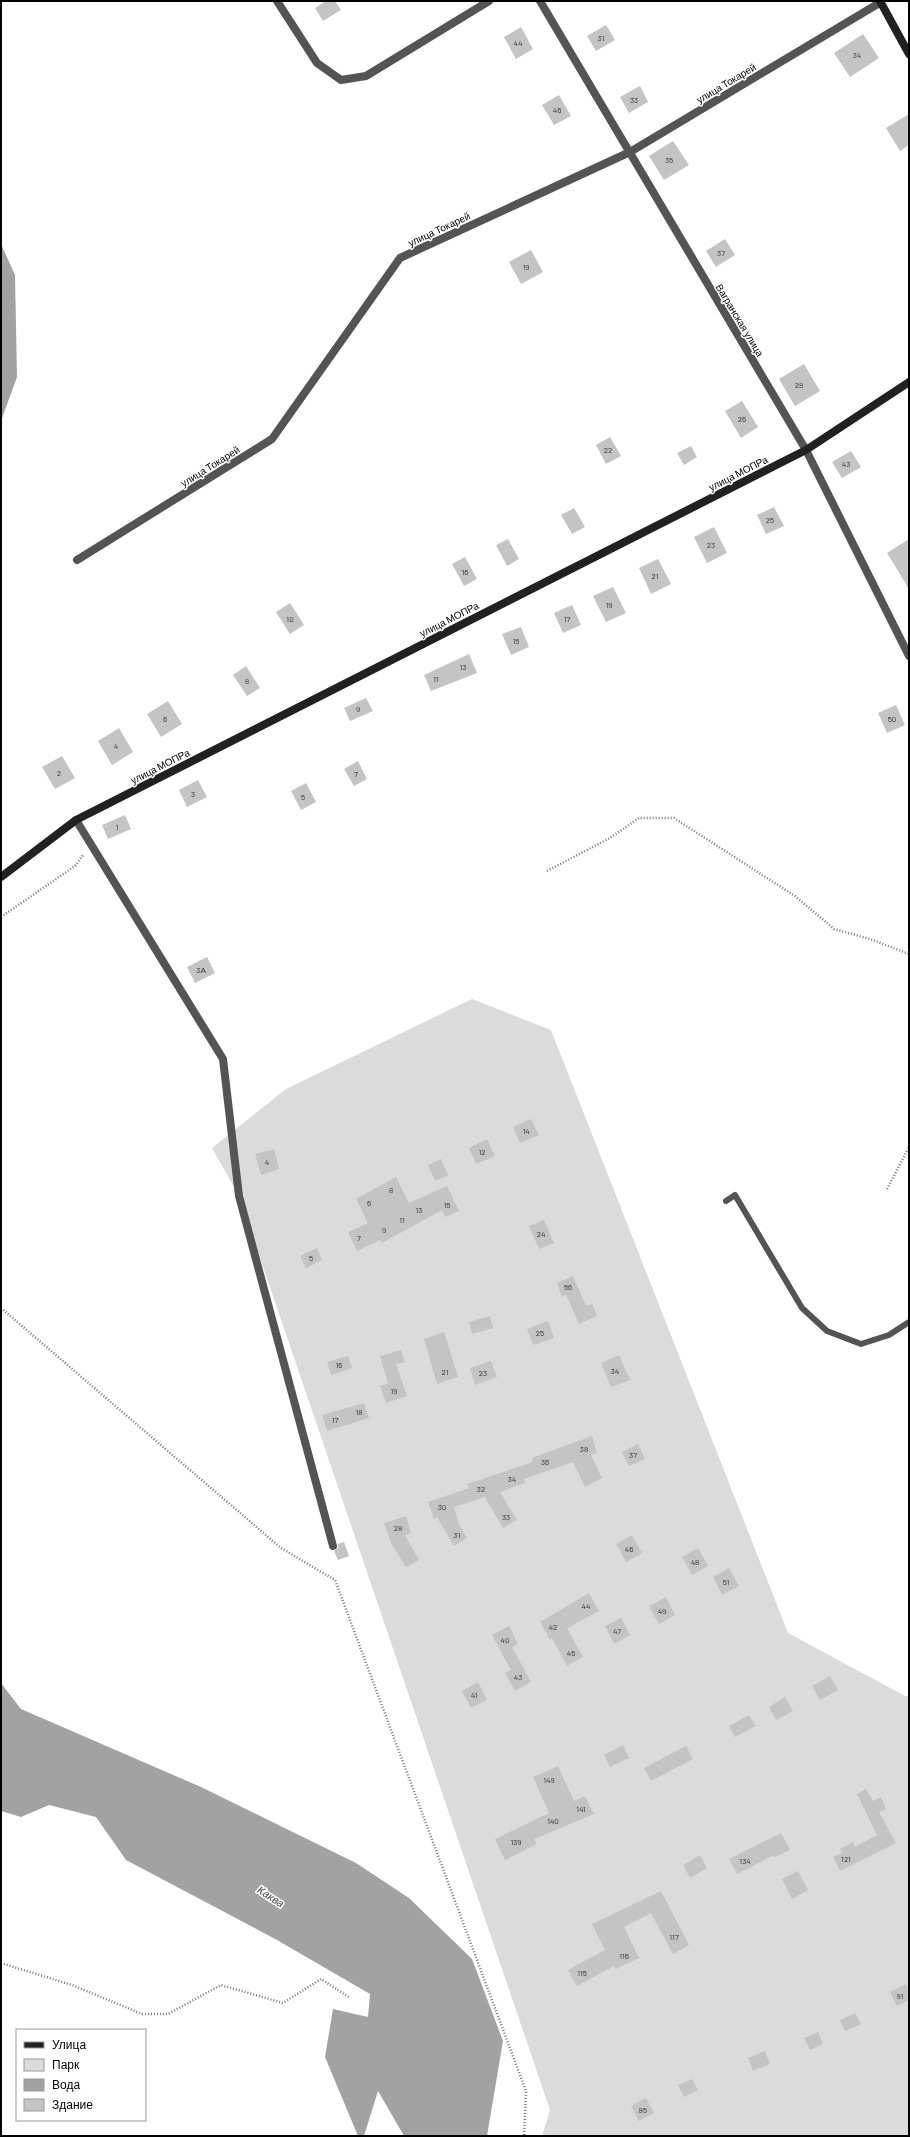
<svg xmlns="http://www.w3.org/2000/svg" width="910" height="2137" font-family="Barlow,sans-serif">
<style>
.green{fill:#dbdbdb}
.water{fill:#a2a2a2}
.building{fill:#c4c4c4}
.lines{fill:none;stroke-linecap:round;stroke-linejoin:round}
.path{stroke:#767676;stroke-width:2.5;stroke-dasharray:1 2;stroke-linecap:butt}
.lane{stroke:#545454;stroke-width:6}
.street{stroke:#545454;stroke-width:8}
.secondary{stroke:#212121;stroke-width:8}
.labels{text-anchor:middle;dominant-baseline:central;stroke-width:3;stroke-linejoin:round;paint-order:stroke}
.number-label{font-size:8px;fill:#313131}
.street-label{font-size:10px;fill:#000;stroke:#fff}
.water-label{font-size:11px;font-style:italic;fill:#434343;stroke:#fff}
</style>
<rect width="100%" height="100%" fill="#fff"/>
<path class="green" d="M 472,999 L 551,1030 L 788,1633 L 905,1696 L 909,1696 L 909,2136 L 542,2136 L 550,2110 L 239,1196 L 212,1148 L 286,1089 Z"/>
<path class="water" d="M 1,244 L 15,275 L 17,377 L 1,421 Z
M 1,1683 L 21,1709 L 201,1787 L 356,1863 L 409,1898 L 472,1959 L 503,2041 L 487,2136 L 404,2136 L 378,2091 L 364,2136 L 358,2136 L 325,2057 L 333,2009 L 368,2017 L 370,1994 L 277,1940 L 126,1860 L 96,1817 L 49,1805 L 21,1817 L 1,1811 Z"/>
<path class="building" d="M 326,1 L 335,1 L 341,10 L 323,21 L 315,8 Z
M 606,25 L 615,40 L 596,51 L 587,36 Z
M 521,27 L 533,49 L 516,59 L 504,37 Z
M 863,34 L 879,58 L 850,77 L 834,53 Z
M 640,86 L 648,102 L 629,113 L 620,97 Z
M 559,95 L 571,116 L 554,125 L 542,105 Z
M 909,114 L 909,145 L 900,151 L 886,128 Z
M 673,141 L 689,165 L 664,180 L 649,156 Z
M 725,239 L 735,255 L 716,267 L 706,251 Z
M 531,250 L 543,272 L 521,284 L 509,262 Z
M 804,364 L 820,391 L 795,406 L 779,379 Z
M 742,401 L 758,427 L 741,438 L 725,411 Z
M 610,437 L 621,456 L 606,464 L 596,445 Z
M 691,446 L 697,457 L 684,465 L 677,453 Z
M 851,451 L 861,467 L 842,478 L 832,462 Z
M 774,507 L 784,526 L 766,534 L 757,515 Z
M 574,508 L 585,527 L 572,534 L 561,515 Z
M 714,527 L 727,553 L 707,563 L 694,537 Z
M 508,539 L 519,559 L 507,566 L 496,545 Z
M 909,539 L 909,589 L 887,553 Z
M 465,557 L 477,579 L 464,586 L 452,564 Z
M 658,559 L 671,584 L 651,594 L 639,568 Z
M 613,587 L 626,613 L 606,622 L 593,596 Z
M 290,603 L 304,625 L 290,634 L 276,612 Z
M 572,605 L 581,625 L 563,633 L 554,613 Z
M 521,627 L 529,647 L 511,655 L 502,634 Z
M 469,654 L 477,673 L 431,691 L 424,675 Z
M 246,666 L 260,688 L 247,696 L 233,675 Z
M 366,698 L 373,711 L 350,721 L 344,708 Z
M 168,701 L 182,724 L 161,737 L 147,714 Z
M 896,705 L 905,725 L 887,733 L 878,713 Z
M 119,728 L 133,752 L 112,765 L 98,741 Z
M 62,756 L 75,778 L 55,789 L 42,767 Z
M 358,761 L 367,779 L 354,786 L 344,769 Z
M 198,780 L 207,797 L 187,807 L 179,790 Z
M 306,783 L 316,802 L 301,810 L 291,791 Z
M 125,815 L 131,829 L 108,839 L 102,825 Z
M 207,957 L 215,973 L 195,983 L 187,967 Z
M 531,1119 L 539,1135 L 520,1143 L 513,1127 Z
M 487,1139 L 495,1156 L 476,1164 L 469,1148 Z
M 274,1149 L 279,1169 L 261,1175 L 255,1154 Z
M 441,1159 L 448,1175 L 435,1181 L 428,1165 Z
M 396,1177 L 409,1203 L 447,1186 L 459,1211 L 445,1217 L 442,1210 L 382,1243 L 380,1240 L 357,1251 L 348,1232 L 368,1223 L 356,1199 Z
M 544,1220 L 554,1243 L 539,1249 L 529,1226 Z
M 317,1248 L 322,1260 L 306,1268 L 300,1256 Z
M 573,1276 L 586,1306 L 592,1304 L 597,1316 L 579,1324 L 566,1295 L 562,1297 L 557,1283 Z
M 490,1316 L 493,1328 L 472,1334 L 469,1322 Z
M 548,1321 L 554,1338 L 533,1345 L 527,1329 Z
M 444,1332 L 458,1377 L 437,1384 L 424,1339 Z
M 401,1350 L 405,1362 L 396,1364 L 407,1396 L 386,1403 L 380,1386 L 388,1383 L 380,1356 Z
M 619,1355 L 630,1380 L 611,1387 L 601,1363 Z
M 348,1356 L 352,1368 L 331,1375 L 327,1362 Z
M 491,1361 L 497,1377 L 475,1385 L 470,1368 Z
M 364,1403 L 369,1418 L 327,1431 L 322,1415 Z
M 592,1436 L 597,1453 L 591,1455 L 602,1478 L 585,1487 L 573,1462 L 524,1479 L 525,1483 L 500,1492 L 517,1520 L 503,1528 L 485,1497 L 454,1507 L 459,1524 L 467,1538 L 454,1546 L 437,1517 L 434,1519 L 428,1502 L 469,1488 L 467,1484 L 533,1462 L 532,1458 Z
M 638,1444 L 645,1459 L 629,1466 L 622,1452 Z
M 406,1516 L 411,1533 L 405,1535 L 419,1560 L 406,1567 L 391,1543 L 384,1523 Z
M 632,1535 L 642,1553 L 626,1562 L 616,1544 Z
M 344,1542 L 349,1556 L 338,1560 L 334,1551 L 338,1548 L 338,1544 Z
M 698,1548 L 708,1566 L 692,1575 L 682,1557 Z
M 729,1568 L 739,1586 L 722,1595 L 713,1577 Z
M 589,1593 L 599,1611 L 567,1628 L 583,1657 L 567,1666 L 552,1638 L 550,1640 L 540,1622 Z
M 666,1597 L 675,1615 L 659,1624 L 649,1606 Z
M 621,1618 L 630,1635 L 614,1644 L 605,1626 Z
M 509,1626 L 518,1644 L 512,1647 L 531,1682 L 515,1691 L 505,1673 L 511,1670 L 492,1635 Z
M 830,1676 L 838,1690 L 820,1700 L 812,1686 Z
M 478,1682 L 487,1700 L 471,1708 L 462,1691 Z
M 785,1697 L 793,1711 L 776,1720 L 769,1707 Z
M 749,1715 L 756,1726 L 735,1737 L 729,1726 Z
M 623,1745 L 629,1758 L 610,1767 L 604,1755 Z
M 686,1746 L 693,1759 L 651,1781 L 644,1768 Z
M 558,1766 L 574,1801 L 585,1796 L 594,1814 L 534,1839 L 537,1844 L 505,1860 L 495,1839 L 549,1813 L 533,1777 Z
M 866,1789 L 873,1801 L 881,1797 L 886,1809 L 879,1812 L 896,1843 L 840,1871 L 833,1857 L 842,1853 L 840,1849 L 853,1842 L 855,1847 L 877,1835 L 857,1794 Z
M 781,1833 L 790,1850 L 775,1857 L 774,1855 L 737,1874 L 729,1859 Z
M 700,1855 L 707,1868 L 690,1878 L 683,1865 Z
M 798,1871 L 808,1890 L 792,1899 L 782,1879 Z
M 661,1891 L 689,1945 L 673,1954 L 651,1913 L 624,1927 L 639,1958 L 616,1969 L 614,1966 L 577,1986 L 568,1970 L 605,1950 L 592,1924 Z
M 906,1984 L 909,1991 L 909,2000 L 897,2006 L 890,1992 Z
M 855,2013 L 861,2024 L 845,2031 L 840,2020 Z
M 818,2032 L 823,2044 L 810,2050 L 804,2038 Z
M 765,2051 L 770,2064 L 753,2071 L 748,2058 Z
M 692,2079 L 698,2090 L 684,2097 L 678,2085 Z
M 646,2098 L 654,2113 L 639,2121 L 631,2106 Z"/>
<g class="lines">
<path class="path" d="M 547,871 L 610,838 L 639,818 L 674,818 L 795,896 L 834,929 L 870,939 L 909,954
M 1,917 L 75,866 L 83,855
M 887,1189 L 909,1147
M 1,1308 L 281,1548 L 335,1580 L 526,2091 L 524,2136
M 1,1963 L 72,1985 L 142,2014 L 168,2014 L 221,1985 L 283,2003 L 321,1979 L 350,1998"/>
<path class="lane" d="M 726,1201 L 735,1195 L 802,1308 L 827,1331 L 861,1344 L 889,1335 L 909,1322"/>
<path class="street" d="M 277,1 L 317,63 L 341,80 L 366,76 L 489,1
M 540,1 L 806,450 L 909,656
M 77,560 L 272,439 L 400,258 L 630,152 L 881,2
M 76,820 L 223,1059 L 239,1196 L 333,1546"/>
<path class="secondary" d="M 880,1 L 909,54
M 1,877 L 76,820 L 806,450 L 909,382"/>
</g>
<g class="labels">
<g class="number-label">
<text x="601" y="38">31</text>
<text x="518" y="43">44</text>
<text x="857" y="55">34</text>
<text x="634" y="100">33</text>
<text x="557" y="110">46</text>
<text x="669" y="160">35</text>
<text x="721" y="253">37</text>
<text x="526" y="267">19</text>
<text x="799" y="385">28</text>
<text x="742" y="419">26</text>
<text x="608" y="450">22</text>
<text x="846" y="464">43</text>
<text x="770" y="520">25</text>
<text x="711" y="545">23</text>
<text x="465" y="572">16</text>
<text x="655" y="576">21</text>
<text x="609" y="605">19</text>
<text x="290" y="619">10</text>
<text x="567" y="619">17</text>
<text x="516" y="641">15</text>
<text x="463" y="667">13</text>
<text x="436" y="679">11</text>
<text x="247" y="681">8</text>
<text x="358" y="709">9</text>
<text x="165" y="719">6</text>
<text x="892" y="719">50</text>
<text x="116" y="746">4</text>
<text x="59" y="773">2</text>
<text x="356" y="774">7</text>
<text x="193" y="794">3</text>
<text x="303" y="797">5</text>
<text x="117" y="827">1</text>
<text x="201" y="970">3А</text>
<text x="526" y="1131">14</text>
<text x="482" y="1152">12</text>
<text x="267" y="1162">4</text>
<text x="391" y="1190">8</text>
<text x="369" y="1203">6</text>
<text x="447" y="1205">15</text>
<text x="419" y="1210">13</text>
<text x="402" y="1220">11</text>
<text x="384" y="1230">9</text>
<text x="541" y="1234">24</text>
<text x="359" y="1238">7</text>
<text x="311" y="1258">5</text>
<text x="568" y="1287">56</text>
<text x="540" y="1333">25</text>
<text x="339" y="1365">16</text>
<text x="615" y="1371">34</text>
<text x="445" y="1372">21</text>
<text x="483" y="1373">23</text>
<text x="394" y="1391">19</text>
<text x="359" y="1412">18</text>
<text x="335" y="1420">17</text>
<text x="584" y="1449">38</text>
<text x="633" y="1455">37</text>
<text x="545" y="1462">36</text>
<text x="512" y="1479">34</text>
<text x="481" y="1489">32</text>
<text x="442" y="1507">30</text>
<text x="506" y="1517">33</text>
<text x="398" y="1528">28</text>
<text x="457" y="1535">31</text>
<text x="629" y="1549">46</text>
<text x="695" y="1562">48</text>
<text x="726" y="1582">51</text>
<text x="586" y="1606">44</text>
<text x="662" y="1611">49</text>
<text x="553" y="1627">42</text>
<text x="617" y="1631">47</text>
<text x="505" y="1640">40</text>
<text x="571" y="1653">45</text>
<text x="518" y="1677">43</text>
<text x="474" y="1695">41</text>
<text x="549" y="1780">149</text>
<text x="581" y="1809">141</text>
<text x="553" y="1821">140</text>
<text x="516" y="1842">139</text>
<text x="846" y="1859">121</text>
<text x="745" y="1861">134</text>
<text x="674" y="1937">117</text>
<text x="624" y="1956">116</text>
<text x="582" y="1973">115</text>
<text x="900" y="1996">91</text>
<text x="643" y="2110">85</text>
</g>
<g class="street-label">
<text transform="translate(726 83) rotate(-31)">улица Токарей</text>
<text transform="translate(439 229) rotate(-25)">улица Токарей</text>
<text transform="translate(740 320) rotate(59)">Вагранская улица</text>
<text transform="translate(210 466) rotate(-32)">улица Токарей</text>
<text transform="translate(738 473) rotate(-27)">улица МОПРа</text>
<text transform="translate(449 619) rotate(-27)">улица МОПРа</text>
<text transform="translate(160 766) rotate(-27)">улица МОПРа</text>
</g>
<g class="water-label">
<text transform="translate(271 1896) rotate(33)">Каква</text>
</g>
</g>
<rect width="910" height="2137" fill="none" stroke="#000000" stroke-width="4"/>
<rect x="16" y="2029" width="130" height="92" fill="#ffffff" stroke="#999999"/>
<rect x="24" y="2042" width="20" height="6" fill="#212121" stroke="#999999"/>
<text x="52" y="2049" font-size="12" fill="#000000">Улица</text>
<rect x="24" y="2059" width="20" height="12" fill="#dbdbdb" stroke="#999999"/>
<text x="52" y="2069" font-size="12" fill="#000000">Парк</text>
<rect x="24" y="2079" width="20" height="12" fill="#a2a2a2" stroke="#999999"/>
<text x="52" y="2089" font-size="12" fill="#000000">Вода</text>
<rect x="24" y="2099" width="20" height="12" fill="#c4c4c4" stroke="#999999"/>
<text x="52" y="2109" font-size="12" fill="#000000">Здание</text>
</svg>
